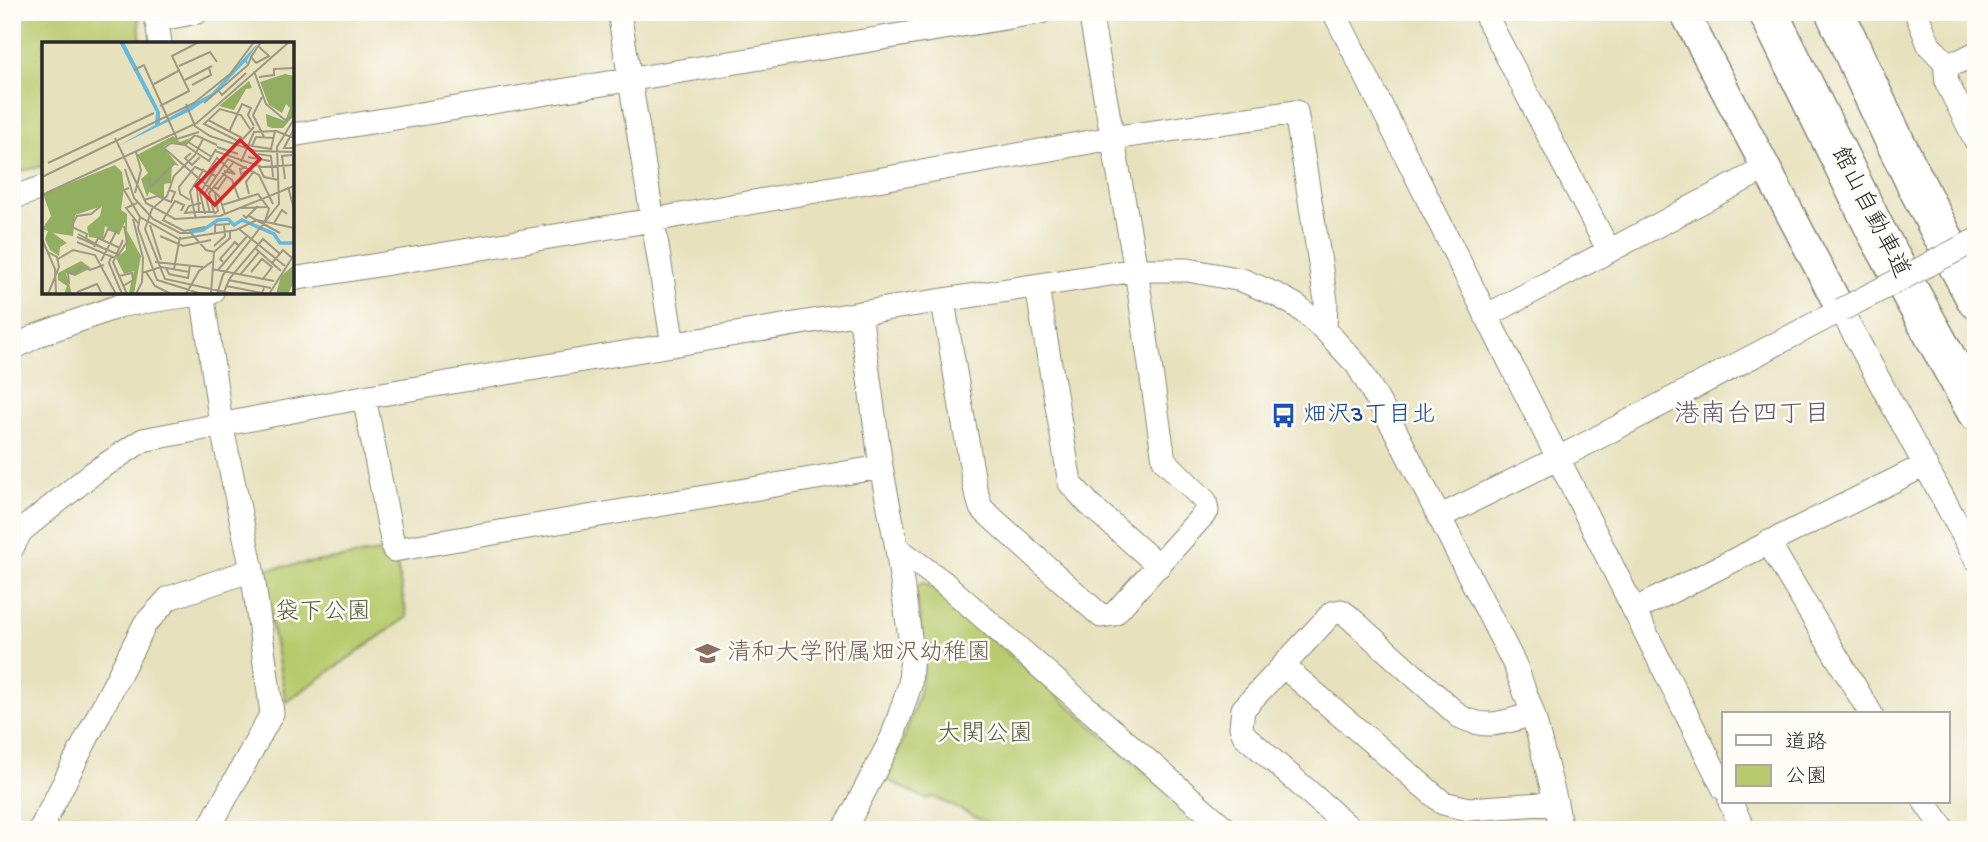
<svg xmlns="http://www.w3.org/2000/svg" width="1988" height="842" font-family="'Gochi Hand','Klee One',sans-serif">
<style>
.green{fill:#b8ca6d;stroke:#727a4c;stroke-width:2}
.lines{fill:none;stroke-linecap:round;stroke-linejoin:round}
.minor-casing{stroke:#898674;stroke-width:25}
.tertiary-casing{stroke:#898674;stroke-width:31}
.motorway-casing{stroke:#898674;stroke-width:41}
.minor{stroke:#fff;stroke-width:23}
.tertiary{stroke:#fff;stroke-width:28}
.motorway{stroke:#fff;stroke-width:38}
.minor-bridge-casing{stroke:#898674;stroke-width:25;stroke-linecap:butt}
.minor-bridge{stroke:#fff;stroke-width:23}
.labels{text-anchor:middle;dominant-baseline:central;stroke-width:5;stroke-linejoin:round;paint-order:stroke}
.street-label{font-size:24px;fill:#2b2b2b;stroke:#fdfcf7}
.transit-label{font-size:24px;fill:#164399;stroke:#fdfcf7;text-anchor:start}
.park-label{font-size:24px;fill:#555b3f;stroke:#fdfcf7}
.education-label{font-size:24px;fill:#785e54;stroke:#fdfcf7;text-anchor:start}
.neighbourhood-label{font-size:26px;fill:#66556d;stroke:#fdfcf7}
.inset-river{fill:none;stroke:#64b9e0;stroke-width:3.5}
.inset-road{fill:none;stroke:#9c9883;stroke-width:2}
.view{fill:#d62828;fill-opacity:0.15;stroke:#d62828;stroke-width:3.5}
.inset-edge{fill:none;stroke:#2b2b2b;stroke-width:3.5}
</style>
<rect width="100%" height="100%" fill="#fdfcf7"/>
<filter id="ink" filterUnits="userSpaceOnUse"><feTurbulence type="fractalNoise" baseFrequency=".0143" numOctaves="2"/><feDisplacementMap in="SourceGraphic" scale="14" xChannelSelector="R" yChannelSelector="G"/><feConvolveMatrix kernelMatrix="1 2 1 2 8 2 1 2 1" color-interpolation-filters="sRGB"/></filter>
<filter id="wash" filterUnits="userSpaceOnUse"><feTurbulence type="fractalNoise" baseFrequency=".00686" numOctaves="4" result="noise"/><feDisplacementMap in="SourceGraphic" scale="28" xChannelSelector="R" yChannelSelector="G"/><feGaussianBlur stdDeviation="1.57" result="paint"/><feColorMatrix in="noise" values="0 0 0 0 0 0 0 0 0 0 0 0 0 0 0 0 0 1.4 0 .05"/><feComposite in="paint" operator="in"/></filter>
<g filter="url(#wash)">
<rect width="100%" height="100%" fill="#e7e1bd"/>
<path class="green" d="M 12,12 L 138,12 L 141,44 L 44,44 L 44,166 L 12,173 Z
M 394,550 L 407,617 L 286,702 L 261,570 Z
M 923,583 L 933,588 L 1212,830 L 1003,830 L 934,797 L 926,799 L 886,779 C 902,743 925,693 924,653 C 923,632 918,609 915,588 Z"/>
</g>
<g filter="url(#ink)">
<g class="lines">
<defs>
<path id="minor" d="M 156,12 L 160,44
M 619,12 L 673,345
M 1334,12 L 1724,789
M 1484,12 L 1609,251
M 1916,12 L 1929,45 L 1945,62 L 1958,62 L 1976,53
M 156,20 L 197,12
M 1945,62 L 1947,83 L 1976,141
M 292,135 L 1041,12
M 12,198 L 44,187
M 292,279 L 653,220 L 1112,138 L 1296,112 L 1326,301 L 1325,330
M 1037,287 L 1070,483 L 1090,505 L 1159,566
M 202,292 L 221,424 L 252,570 L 272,713 L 208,830
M 943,302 L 975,488 L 981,508 L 1101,616 L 1114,614 L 1207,511 L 1205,501 L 1164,460 L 1136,270 L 1090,12
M 1486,316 L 1764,169
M 12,349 L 38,335 L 122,305 L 212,292
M 364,397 L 394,550 L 881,467
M 1439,517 L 1557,459 L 1841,310 L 1976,559
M 1768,542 L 1871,714
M 12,548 L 21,531 L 93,473 L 143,440 L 364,397 L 860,313 L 1136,270 L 1188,270 L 1242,280 L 1277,295 L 1297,306 L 1325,330 L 1358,366 L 1396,432 L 1515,665 L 1533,714 L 1556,803 L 1561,830
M 897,548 L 943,582 L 1227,830
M 1634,610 L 1925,465
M 1283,666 L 1443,803 L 1469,809 L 1556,803
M 1730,802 L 1744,830
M 1925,802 L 1944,830
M 40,830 L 145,624 L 169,598 L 252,570
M 844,830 L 892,738 L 910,685 L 912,651 L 897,548 L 881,467 L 860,313
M 1352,830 L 1244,735 L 1241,727 L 1243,709 L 1332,613 L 1341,611 L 1347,615 L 1459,716 C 1488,731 1504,722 1533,714"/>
<path id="tertiary" d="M 1684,12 L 1841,310"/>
<path id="motorway" d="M 1768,12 L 1876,231 L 1976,411
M 1835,12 C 1878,110 1925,205 1976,299"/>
</defs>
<use href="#minor" class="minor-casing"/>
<use href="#tertiary" class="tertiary-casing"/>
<use href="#motorway" class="motorway-casing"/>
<use href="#minor" class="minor"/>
<use href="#tertiary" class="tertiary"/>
<use href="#motorway" class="motorway"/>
<defs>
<path id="minor-bridge" d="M 1841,310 L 1976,240"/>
</defs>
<use href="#minor-bridge" class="minor-bridge-casing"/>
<use href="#minor-bridge" class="minor-bridge"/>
</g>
</g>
<defs>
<symbol id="bus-bare" viewBox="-9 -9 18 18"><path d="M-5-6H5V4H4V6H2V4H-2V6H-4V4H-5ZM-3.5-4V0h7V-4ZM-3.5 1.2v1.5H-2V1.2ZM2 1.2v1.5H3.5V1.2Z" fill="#1a4fb4" stroke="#fdfcf7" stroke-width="2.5" paint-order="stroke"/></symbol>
<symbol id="school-bare" viewBox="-9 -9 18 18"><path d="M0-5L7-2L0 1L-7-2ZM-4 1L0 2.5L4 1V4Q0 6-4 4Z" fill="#8d6e63" stroke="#fdfcf7" stroke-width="2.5" paint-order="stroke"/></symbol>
</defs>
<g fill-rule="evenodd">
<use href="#bus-bare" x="1266" y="398" width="35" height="35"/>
<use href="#school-bare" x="690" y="636" width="35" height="35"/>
</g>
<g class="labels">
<g class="street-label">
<text transform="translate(1869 213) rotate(63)">館山自動車道</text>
</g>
<g class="transit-label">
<text x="1303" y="416">畑沢3丁目北</text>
</g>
<g class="park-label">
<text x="323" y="613">袋下公園</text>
<text x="985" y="735">大関公園</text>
</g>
<g class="education-label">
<text x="727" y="654">清和大学附属畑沢幼稚園</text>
</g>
<g class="neighbourhood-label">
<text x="1752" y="416">港南台四丁目</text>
</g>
</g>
<g transform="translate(42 42)">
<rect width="252" height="252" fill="#e7e1bd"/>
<path d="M 243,32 L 252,34 L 252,73 L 241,86 L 230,86 L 225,84 L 224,72 L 243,79 L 248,66 L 244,62 L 240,71 L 227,63 L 218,40 ZM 207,39 L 210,46 L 204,47 L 192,68 L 177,64 ZM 131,94 L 138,100 L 148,96 L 142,103 L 129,100 L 121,105 L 137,124 L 130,122 L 129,141 L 122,142 L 122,157 L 107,150 L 105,155 L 99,137 L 106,131 L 95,113 ZM 73,123 L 80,130 L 82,146 L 79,168 L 85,172 L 85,189 L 99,214 L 92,252 L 87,250 L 92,229 L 82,232 L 74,216 L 84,208 L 83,180 L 77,193 L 63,184 L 61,197 L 47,195 L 45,185 L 58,174 L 60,164 L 33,173 L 31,194 L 11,191 L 25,201 L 18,205 L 17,214 L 8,208 L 3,197 L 6,189 L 0,187 L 9,174 L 1,152 ZM 39,219 L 49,226 L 33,234 L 24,231 L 30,252 L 22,252 L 25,244 L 16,238 L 16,231 ZM 252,223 L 252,240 L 246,252 L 234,252 L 239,234 Z" fill="#92ae60"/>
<path d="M 77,0 L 82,0 L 118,70 L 118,81 L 170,51 L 217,0 L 205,18 L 206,23 L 203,20 L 174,51 L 150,68 L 78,103 L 113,83 L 114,70 Z" fill="#64b9e0"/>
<path class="inset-river" d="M 147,190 L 161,188 L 176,178 L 186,177 L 192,183 L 200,178 L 232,192 L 238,201 L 252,201"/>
<path class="inset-road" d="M 214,21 L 227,14 L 216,4M 214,21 L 209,15 L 219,0M 137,24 L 168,10 L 175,20M 92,28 L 102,23 L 135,97 L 157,90M 212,29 L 224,62 L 243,78 L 252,74M 217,35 L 232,33 L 232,27 L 252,26M 143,38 L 170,24M 112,42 L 138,28M 150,43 L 169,33 L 167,26M 177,49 L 180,53 L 204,31M 220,55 L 211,73 L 222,95M 162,61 L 206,23 L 209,15M 144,62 L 153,84 L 168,94 L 214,109 L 252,110M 118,64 L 147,49 L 130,14 L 157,0M 166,78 L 200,96M 208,87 L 199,73 L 178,67 L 162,82 L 198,100 L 212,85M 252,87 L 242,106 L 252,106M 187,90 L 200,62 L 209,66 L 206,73 L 212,84M 73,96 L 104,161 L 133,177 L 178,174 L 252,144M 161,97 L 153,113 L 132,134 L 125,154 L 110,167 L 103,187 L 123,237 L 192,252M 146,100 L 170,115M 143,103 L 167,119 L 174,107M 175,103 L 153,93 L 143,103 L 129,101 L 122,106 L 177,154 L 183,172M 205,103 L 229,107 L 233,89M 210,104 L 214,95 L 232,96M 175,105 L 196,112M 173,109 L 220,125 L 252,123M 149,111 L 143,116 L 150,123 L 158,115M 216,112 L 229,114 L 231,135M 206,115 L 228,119M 199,120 L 212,90 L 234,89 L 252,96M 6,121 L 112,71M 216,123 L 222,135 L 237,138M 205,125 L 198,127 L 199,132 L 209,127M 83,127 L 92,156 L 111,177 L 138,191 L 149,191 L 164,208 L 172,210 L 188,196 L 188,189M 180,131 L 190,138 L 197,157M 0,135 L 152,61 L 188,32 L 212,0M 107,135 L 108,145 L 133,121M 243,137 L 240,114 L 250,113M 158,141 L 175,116 L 193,132 L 182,129M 171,145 L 176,147 L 185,134M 246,145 L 252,167M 87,146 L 82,148 L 98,175 L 137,197 L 194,188 L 215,178 L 252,186M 155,146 L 157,169M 93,151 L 99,128 L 94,110M 207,152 L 204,140 L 212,129M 0,153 L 155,81 L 247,0M 102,158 L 115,154 L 129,160 L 133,150 L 127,148M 148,158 L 138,152 L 137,145 L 153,125 L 174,134M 95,161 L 84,166 L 96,181M 180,163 L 216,152 L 227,167 L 223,179M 199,166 L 225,165M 139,169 L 142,163 L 133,159 L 121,178 L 142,189 L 163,185M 152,170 L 172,170 L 167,151 L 191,121M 152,170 L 143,171 L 147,164 L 159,161M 168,171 L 163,151 L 186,117 L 217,133 L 231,162M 163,172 L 158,151 L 178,119M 172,172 L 176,169 L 173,151M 201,173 L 204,176 L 216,164M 207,174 L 238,191M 98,175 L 96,186 L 115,238 L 160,252M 91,177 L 101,216 L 100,240 L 94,252M 154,177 L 148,150 L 162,127M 31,181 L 35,174 L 49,172 L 59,164M 31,181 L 30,185 L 45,192 L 44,197M 232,181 L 240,168 L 245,172M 108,183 L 119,218M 197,187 L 243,224M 36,192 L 63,207M 173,192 L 173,183 L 188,182M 118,194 L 141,204 L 169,198M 35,195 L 75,212M 0,197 L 13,227 L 14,252M 81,198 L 71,220 L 85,252M 35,200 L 73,216M 172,204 L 183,194 L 182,182M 52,205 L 56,196 L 78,206M 213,206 L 239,229M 6,210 L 15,215 L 17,225 L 6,252M 69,215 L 67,221 L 80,252M 75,215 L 85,200 L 82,184M 16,217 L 31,208 L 53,213 L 74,252M 59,219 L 74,190 L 66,187 L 61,198M 113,220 L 161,225M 181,220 L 178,217 L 193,200 L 197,204M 230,221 L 241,208 L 250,216M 124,226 L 127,232 L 146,236 L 148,223M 132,227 L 138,195M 170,227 L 232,239M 176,228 L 206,193M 104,230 L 113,244 L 129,252M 209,230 L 220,217 L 230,225 L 221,237M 100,231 L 119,225 L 147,230M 198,233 L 217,210M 77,234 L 90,231 L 91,238 L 81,244M 186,238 L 229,246M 27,242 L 26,230 L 33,232 L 39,225 L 48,228 L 62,223M 184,244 L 220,251 L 222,246M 35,250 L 55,242 L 60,252M 182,250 L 188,236 L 221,197 L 238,212M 144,252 L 157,229 L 171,219M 169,252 L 172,210M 175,252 L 181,233 L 237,162 L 235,105 L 252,77M 227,252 L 252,213"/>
<path class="view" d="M 198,98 L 218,117 L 173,163 L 154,144 Z"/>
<rect width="252" height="252" class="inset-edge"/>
</g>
<rect width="1988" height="842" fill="none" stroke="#fdfcf7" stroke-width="42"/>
<rect x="1722" y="712" width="228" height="91" fill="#fdfcf7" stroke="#a9a8a5" stroke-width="2"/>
<rect x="1736" y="735" width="35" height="10" fill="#ffffff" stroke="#a9a8a5" stroke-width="2"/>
<text x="1785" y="748" font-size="21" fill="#2b2b2b">道路</text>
<rect x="1736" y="765" width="35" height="21" fill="#b8ca6d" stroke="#a9a8a5" stroke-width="2"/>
<text x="1785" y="782" font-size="21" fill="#2b2b2b">公園</text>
</svg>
